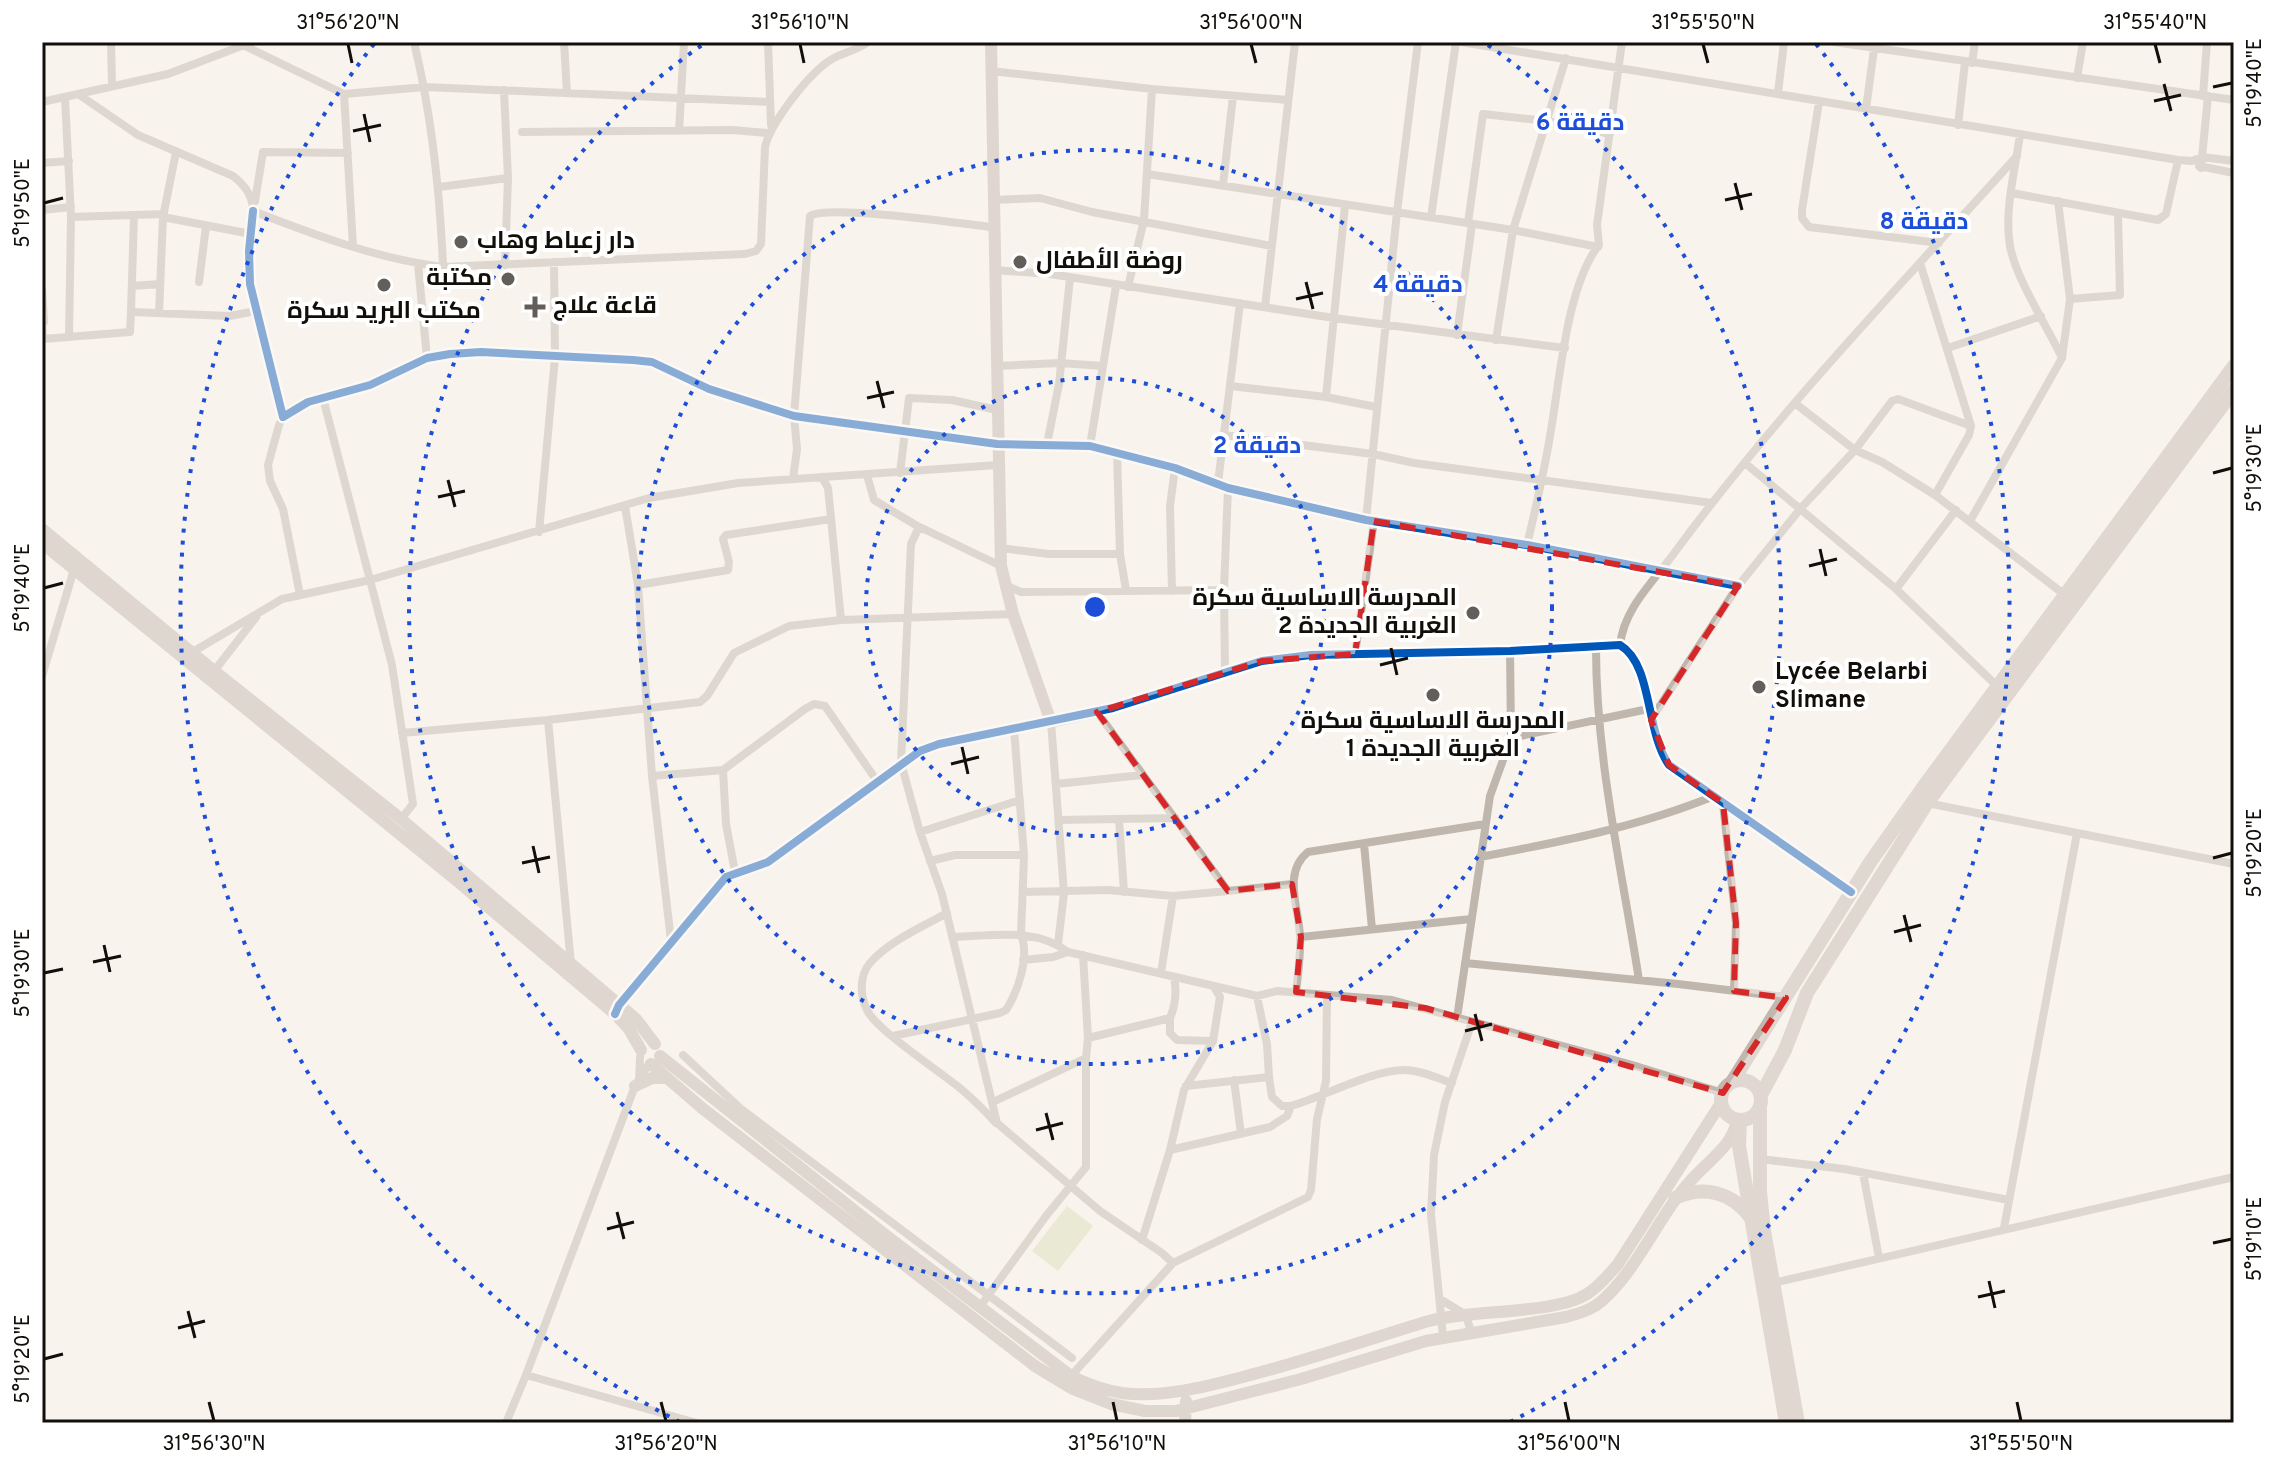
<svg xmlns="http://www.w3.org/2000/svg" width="2276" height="1465" font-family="Overpass,Cairo,sans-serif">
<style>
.green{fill:#dadeb5}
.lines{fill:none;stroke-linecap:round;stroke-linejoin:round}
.street{stroke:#bfb7ae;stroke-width:8}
.secondary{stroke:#beb4ac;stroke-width:12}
.primary{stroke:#c1b7ae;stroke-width:14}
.cycleway-casing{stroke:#fff;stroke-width:13}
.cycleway{stroke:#0057b8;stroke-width:8}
.marked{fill:none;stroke:#d62828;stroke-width:6;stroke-dasharray:16 10;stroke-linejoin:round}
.ticks{fill:none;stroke:#120e09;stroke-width:3}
.ring{fill:none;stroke:#1d4ed8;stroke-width:4;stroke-dasharray:4 8}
.poi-dot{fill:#625e59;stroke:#fff;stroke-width:3}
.labels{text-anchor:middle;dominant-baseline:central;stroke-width:8;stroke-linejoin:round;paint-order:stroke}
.poi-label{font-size:24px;font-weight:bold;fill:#120e09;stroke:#fff;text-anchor:start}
.centre{fill:#1d4ed8;stroke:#fff;stroke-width:4}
.ring-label{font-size:24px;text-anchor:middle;font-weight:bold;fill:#1d4ed8;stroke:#fff;stroke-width:8;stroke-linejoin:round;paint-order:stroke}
.neatline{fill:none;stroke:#120e09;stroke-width:3}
.ticks-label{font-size:20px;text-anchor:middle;fill:#120e09}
</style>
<rect width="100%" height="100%" fill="#f8f3ed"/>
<path class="green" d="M 1067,1206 L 1093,1226 L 1058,1271 L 1032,1251 Z"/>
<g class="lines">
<path class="street" d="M 111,42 L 112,85
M 414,42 C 432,117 440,191 443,267
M 564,42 L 567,93
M 768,42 L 771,125
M 1461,42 L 2178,160 L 2192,161 L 2202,157 L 2234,161
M 1834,42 L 2234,100
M 243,45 L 344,94 L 425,87 L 769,102
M 1972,63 L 1975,42
M 991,71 L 1152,89 L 1288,100
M 2077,78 L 2083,42
M 504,90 L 508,178 L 505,265
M 1778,93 L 1784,42
M 78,94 L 168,74 L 252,42
M 344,94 L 353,246
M 2203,96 L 2207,42
M 65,98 L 71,217 L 69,337
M 42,102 L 78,94 L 138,135 L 233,176 C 245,185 253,196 253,211 C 315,235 378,259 443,267 L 745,254 L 756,251 L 761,244 L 765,147 C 771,122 811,70 834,58 C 845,52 858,50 868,42
M 1819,102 L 1802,210 L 1802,218 L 1809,227 L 1939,243
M 1866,109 L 1874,49
M 1958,125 L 1965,62
M 679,131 L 684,42
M 522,132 L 732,130 L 768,133
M 2020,135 C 2015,170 2004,211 2010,246 C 2016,279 2047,326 2062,358
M 42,163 L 69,161
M 2199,166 L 2234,173
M 2201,168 L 2208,96
M 1147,174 L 1513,230 L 1598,247
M 1223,185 L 1233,96
M 439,187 L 508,178
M 2012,193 L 2158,220 L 2166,214 L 2178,160
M 992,200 L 1040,198 L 1092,212 L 1272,246
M 255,201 L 263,152 L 348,153
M 42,210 L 71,207
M 253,211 L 249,251 L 250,284 L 283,417 L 308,402 L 370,385 L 427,358 L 450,354 L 481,352 L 633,360 L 652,362 L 709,389 L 794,416 L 997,444 L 1090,446 L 1175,468 L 1228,488 L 1366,520 L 1527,545 L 1738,586
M 71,217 L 164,214
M 163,217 L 251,234
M 1431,217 L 1456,42
M 1468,223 L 1483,114 L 1556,122 L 1610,134
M 1920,263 L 1971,426 L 1969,435 L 1935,495
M 418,264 L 427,358
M 994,270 L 1050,274 L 1334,318 L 1565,348
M 199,282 L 206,226
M 132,286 L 160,284
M 1128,287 L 1144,220 L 1152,89
M 42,289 L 44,322
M 2070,299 L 2120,295 L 2118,213
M 1265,307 L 1295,42
M 131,312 L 134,215
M 159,313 L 163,217 L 176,152
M 42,322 L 43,339 L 130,332 L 131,312 L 230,316 L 256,311
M 1457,335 L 1472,224
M 1496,340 L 1513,230 L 1566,58
M 1948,348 L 2041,316
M 997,366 L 1060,363 L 1103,366
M 1230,386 L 1326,397 L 1376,407
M 1326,397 L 1345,205
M 323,398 L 392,665 L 413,804 L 401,819
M 1796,404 L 1855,450 L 1882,462 L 1935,495 L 2065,595
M 283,417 L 279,425 L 268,465 L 270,481 L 283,509 L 300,595
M 1224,435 L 1373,454 L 1414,463 L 1712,503
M 1047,444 L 1059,384 L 1070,278
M 1090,446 L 1116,286
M 1117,452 L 1120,554 L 1126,590
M 1745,463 L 1896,589 L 1997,686
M 900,473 L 909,398 L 952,400 L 997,410
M 867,475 L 874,500 L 919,527
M 822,477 L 828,488 L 841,620
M 793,479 L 797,449 L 794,416 L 810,216 C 828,204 963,224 993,227
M 1218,483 L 1240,303
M 625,506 L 638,585 L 652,776 L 671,941
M 1366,520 L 1397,212 L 1418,42
M 1970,521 L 2062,358 L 2070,299 L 2058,201
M 539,532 L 555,357 L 554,262
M 1527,545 C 1536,507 1545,469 1551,430 C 1560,378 1567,285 1599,245 L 1597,225 L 1622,42
M 1000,548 L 1049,554 L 1120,554
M 1001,566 L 926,530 L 919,527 L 911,544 L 901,763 L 920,832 L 942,894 L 997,1123 L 1100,1211 L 1162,1253 L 1173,1263 L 1071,1376
M 638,585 L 728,570 L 729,562 L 723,539 L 726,535 L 831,519
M 1005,585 L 1021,592 L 1224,590
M 1896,589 L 1956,510
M 1172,591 L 1170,506 L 1175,468
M 1620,645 C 1624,608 1654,581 1675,552 C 1778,412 1901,285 2017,156
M 1596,648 C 1596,760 1622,870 1639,980
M 1510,651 L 1511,738
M 191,653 L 282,599 L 370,580 L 649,498 L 738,483 L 998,465
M 1355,654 L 1374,521
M 1225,673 L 1224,590 L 1228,488
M 211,675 L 257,616
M 42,676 L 75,566
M 1652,718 L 1738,586 L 1801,508 L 1855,450 L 1892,401 L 1898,399 L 1971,426
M 548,720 L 571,964
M 402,733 L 548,720 L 700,702 L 707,696 L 734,653 L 789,626 L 841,620 L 1013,614
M 723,770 L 726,824 L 735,872
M 652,776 L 723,770 L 805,709 L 814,704 L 825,706 L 877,781
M 1056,784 L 1142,775
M 1723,803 L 1736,923 L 1734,991
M 1927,803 L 2077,833 L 2004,1228
M 1059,820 L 1175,818
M 1119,820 L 1124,892
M 920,832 L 1020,800
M 2077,833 L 2234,864
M 1364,844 L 1372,929
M 1480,857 C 1560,842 1638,827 1714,796
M 930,861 L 955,855 L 1024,855
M 1228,891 L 1292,884
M 1023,892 L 1108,890 L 1173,896 L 1228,891 L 1097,712
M 947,913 C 922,927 889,941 870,963 C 859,976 860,996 867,1010 C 876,1030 941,1072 961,1089 C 973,1099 985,1111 996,1123
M 953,937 C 992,936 1035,927 1068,952 L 1257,996 L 1277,991 L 1392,1000 L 1629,1064 L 1723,1093
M 1301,937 L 1471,919
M 1083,955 L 1088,1038
M 1023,960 L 1053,957 L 1068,952
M 1465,963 L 1678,984 L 1785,997
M 1161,973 L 1173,896
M 1296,992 C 1298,974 1301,954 1300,936 C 1299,908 1282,873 1308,852 L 1485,824
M 619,1006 L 726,877 L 768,862 L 920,751 L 939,744 L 1051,722 L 1064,893 L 1058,944
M 1170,1018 L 1170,1033 L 1177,1040 L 1213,1041
M 1457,1018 L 1490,796 L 1511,738 L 1648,709
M 893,1036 L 1000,1013 L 1006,1010 C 1018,991 1030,957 1021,935 L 1024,855 L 1014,729
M 683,1055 L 741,1109 L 1072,1358
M 1269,1077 L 1272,1097 L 1282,1106 L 1291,1106 C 1323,1097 1372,1070 1404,1070 C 1420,1070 1437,1078 1452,1083
M 1234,1080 L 1241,1134
M 639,1081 L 640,1057
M 1186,1086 L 1269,1077 L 1267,1044 L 1257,996
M 993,1102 L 1086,1058 L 1088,1038 L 1170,1018 C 1176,1004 1177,992 1174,977
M 1170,1150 L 1270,1127 L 1287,1116 L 1291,1106
M 1760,1159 L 1844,1169 L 2009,1200
M 1863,1173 L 1879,1258
M 1142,1240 L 1170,1150 L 1184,1090 L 1213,1041 L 1220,997 L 1214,987
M 1173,1263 L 1308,1197 L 1311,1190 L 1317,1119 L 1326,1081 L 1327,995
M 1773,1283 L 2234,1177
M 1440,1299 L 1466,1315 L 1471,1332
M 979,1308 L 1046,1216 L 1086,1167 L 1086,1058
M 1443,1336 L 1431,1215 L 1434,1155 L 1445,1102 L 1472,1022
M 526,1375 L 635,1086 L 649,1064
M 506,1423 L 526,1375 L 697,1423"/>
<path class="secondary" d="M 991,42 L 1001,566 L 1013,614 L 1051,722 L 1113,708 L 1262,661 L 1311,655 L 1510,651 L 1620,645 C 1653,665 1645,731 1669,765 L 1851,892
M 42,529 L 214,671 L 401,819 L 636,1019 L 655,1044
M 42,543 L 455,879 L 615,1014 L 629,1029 L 641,1050
M 660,1056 L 884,1234 L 1071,1376 C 1087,1384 1104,1390 1122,1393 C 1162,1398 1205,1387 1243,1377 C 1305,1361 1364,1341 1425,1322 C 1468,1309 1554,1315 1587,1294 C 1600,1286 1608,1275 1618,1264 L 1721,1103
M 651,1064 L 702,1108 L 1035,1366 L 1073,1389 L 1111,1404 L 1145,1411 L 1176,1411 L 1301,1379 L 1426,1341 L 1566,1317 C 1581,1313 1594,1309 1605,1298 C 1642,1263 1660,1211 1697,1174 C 1713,1157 1732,1145 1737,1121
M 635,1086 L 652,1078 L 666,1078
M 1185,1423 L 1186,1401"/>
<path class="primary" d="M1721 1100a20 20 0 1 1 40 0a20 20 0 1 1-40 0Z
M 1732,1082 L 1871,861 L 1924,786 L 2234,366
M 1761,1095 L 1785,1050 L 1807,993 L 1927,803 L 2234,390
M 1760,1108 L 1760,1192 L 1764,1231 L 1798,1423
M 1740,1120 L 1739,1146 L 1786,1423
M 1675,1198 C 1703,1185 1732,1192 1750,1217"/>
<defs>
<path id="cycleway" d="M 253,211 L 249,251 L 250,284 L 283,417 L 308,402 L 370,385 L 427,358 L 450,354 L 481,352 L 633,360 L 652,362 L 709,389 L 794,416 L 997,444 L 1090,446 L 1175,468 L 1228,488 L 1366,520 L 1527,545 L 1738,586
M 615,1014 L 619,1005 L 726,877 L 768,862 L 920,751 L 939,744 L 1113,708 L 1262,661 L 1311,655 L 1510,651 L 1620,645 C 1653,665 1645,731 1669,765 L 1851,892"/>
</defs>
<use href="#cycleway" class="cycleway-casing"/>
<use href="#cycleway" class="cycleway"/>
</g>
<path d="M0 0H2276V1465H0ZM 1374,521 L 1738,586 L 1651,720 L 1669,765 L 1723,803 L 1736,923 L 1734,991 L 1786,998 L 1723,1093 L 1425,1008 L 1296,992 L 1301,937 L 1292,884 L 1228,891 L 1097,712 L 1262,661 L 1355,654 Z" fill="#f8f3ed" fill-opacity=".55" fill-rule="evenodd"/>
<path class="marked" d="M 1374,521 L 1738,586 L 1651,720 L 1669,765 L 1723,803 L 1736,923 L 1734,991 L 1786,998 L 1723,1093 L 1425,1008 L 1296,992 L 1301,937 L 1292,884 L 1228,891 L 1097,712 L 1262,661 L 1355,654 Z"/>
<path class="ticks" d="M 348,44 L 352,63M 800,44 L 804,63M 1251,44 L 1256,63M 1703,44 L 1708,63M 2155,44 L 2160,63M 2164,84 L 2171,111M 2213,87 L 2232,83M 2154,101 L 2181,95M 364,114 L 370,142M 353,131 L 381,125M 1735,183 L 1742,210M 1725,200 L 1752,194M 44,203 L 63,198M 1306,282 L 1313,309M 1296,299 L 1323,293M 877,381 L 884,408M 867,398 L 894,392M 2213,473 L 2232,468M 448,480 L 455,507M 438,497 L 465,491M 1820,549 L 1826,576M 1809,566 L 1837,559M 44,588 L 63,583M 1391,648 L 1397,675M 1380,665 L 1408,658M 962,747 L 968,774M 951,764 L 979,757M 533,846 L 539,873M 2213,858 L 2232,853M 522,863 L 550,857M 1904,915 L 1911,942M 1894,932 L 1921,925M 104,945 L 110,972M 93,962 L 121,956M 44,973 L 63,969M 1475,1014 L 1482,1041M 1465,1031 L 1492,1024M 1046,1113 L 1053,1140M 1036,1130 L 1063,1123M 617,1212 L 624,1239M 607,1229 L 634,1222M 2213,1243 L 2232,1239M 1989,1281 L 1995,1308M 1978,1297 L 2005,1291M 188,1311 L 195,1338M 178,1328 L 205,1321M 44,1359 L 63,1354M 209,1402 L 214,1421M 661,1402 L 666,1421M 1113,1402 L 1117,1421M 1565,1402 L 1569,1421M 2017,1402 L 2021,1421"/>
<g class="ring">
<circle cx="1095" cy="607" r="229"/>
<circle cx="1095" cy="607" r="457"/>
<path d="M1488 45A686 686 0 1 1 702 45"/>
<path d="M680 1422A915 915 0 0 1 374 44M1816 44A915 915 0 0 1 1510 1422"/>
</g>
<g class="poi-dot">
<circle cx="461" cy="242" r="8"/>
<circle cx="1020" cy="262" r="8"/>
<circle cx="508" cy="279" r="8"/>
<circle cx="384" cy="285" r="8"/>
<path d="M531 295h8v8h8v8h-8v8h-8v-8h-8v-8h8z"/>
<circle cx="1473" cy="613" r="8"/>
<circle cx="1759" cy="687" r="8"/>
<circle cx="1433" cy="695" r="8"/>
</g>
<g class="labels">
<g class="poi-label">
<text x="477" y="242">دار زعباط وهاب</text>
<text x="1036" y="262">روضة الأطفال</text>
<text x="492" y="279" text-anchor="end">مكتبة</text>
<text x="553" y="307">قاعة علاج</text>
<text x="384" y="312" text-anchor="middle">مكتب البريد سكرة</text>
<text x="1457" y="599" text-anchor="end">المدرسة الاساسية سكرة<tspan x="1457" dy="28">الغربية الجديدة 2</tspan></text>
<text x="1775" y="673">Lycée Belarbi<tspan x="1775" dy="28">Slimane</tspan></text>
<text x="1433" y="722" text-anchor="middle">المدرسة الاساسية سكرة<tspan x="1433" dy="28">الغربية الجديدة 1</tspan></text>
</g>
</g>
<circle cx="1095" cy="607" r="12" class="centre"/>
<g class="ring-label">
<text x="1580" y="130">6 دقيقة</text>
<text x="1924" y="229">8 دقيقة</text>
<text x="1418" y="292">4 دقيقة</text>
<text x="1257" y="453">2 دقيقة</text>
</g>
<rect width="2276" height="1465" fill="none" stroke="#ffffff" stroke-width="88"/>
<rect x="44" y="44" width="2188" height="1377" class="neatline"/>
<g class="ticks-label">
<text x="348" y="29">31°56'20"N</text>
<text x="800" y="29">31°56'10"N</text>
<text x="1251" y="29">31°56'00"N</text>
<text x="1703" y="29">31°55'50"N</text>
<text x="2155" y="29">31°55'40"N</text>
<text transform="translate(2254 83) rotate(-90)" y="7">5°19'40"E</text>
<text transform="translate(22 203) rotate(-90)" y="7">5°19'50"E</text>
<text transform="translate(2254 468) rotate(-90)" y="7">5°19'30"E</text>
<text transform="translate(22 588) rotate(-90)" y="7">5°19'40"E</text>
<text transform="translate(2254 853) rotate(-90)" y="7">5°19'20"E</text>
<text transform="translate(22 973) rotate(-90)" y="7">5°19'30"E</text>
<text transform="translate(2254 1239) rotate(-90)" y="7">5°19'10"E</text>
<text transform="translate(22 1359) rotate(-90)" y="7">5°19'20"E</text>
<text x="214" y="1450">31°56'30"N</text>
<text x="666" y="1450">31°56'20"N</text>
<text x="1117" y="1450">31°56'10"N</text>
<text x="1569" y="1450">31°56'00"N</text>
<text x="2021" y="1450">31°55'50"N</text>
</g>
</svg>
